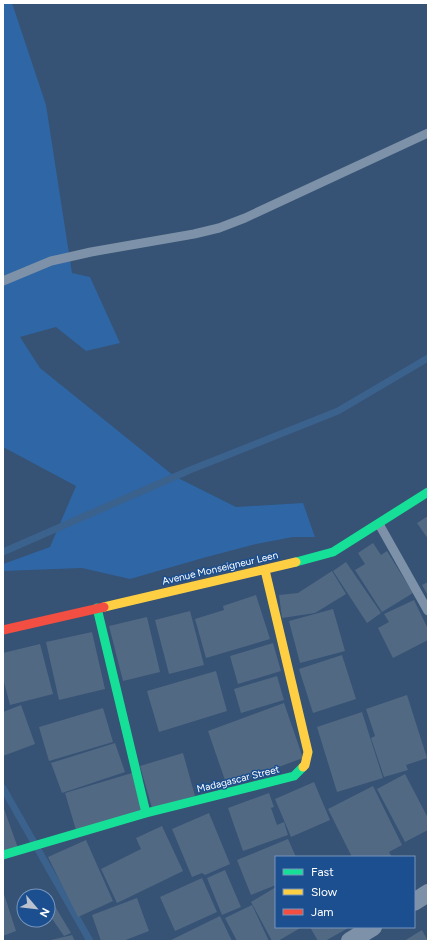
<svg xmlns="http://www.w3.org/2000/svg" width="431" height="944" font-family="Figtree,sans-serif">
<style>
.green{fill:#2f66a5}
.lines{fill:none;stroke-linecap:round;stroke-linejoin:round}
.stream{stroke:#3b618d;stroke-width:7}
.building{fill:#526984}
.lane{stroke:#7d92a8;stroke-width:9}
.street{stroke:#7d92a8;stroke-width:18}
.fast{stroke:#16e098;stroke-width:9}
.slow{stroke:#ffcf43;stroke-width:9}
.jam{stroke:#f24e42;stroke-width:9}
.labels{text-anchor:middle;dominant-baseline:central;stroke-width:3;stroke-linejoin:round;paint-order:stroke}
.street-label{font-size:10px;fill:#fff;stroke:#1b4f8f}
</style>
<rect width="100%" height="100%" fill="#365274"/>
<path class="green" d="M 3,3 L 12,3 L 46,105 L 72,273 L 90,277 L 120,343 L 86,351 L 56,327 L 20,337 L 40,368 L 174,476 L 236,507 L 303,503 L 315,537 L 293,537 L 256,544 L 203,558 L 130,579 L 82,568 L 3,571 L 3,564 L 50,547 L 76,486 L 3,447 Z"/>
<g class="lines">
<path class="stream" d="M 3,552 L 190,470 L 338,411 L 428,358
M 3,788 L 90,941"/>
</g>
<path class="building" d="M 428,516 L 428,539 L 417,523 Z
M 373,543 L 381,555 L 387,551 L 413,593 L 382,612 L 355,570 L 365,564 L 358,553 Z
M 346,562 L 381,613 L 367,623 L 333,571 Z
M 332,571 L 346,594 L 315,613 L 282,618 L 279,595 L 298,593 Z
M 428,582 L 428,596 L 422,585 Z
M 256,595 L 270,639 L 206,658 L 195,619 L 224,610 L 223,606 Z
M 414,600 L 428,629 L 428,640 L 393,658 L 378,628 L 389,622 L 384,614 Z
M 333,609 L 345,651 L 300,663 L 289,621 Z
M 190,611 L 204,665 L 169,674 L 155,620 Z
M 147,617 L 160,672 L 123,681 L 109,626 Z
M 92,632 L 105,689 L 59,700 L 46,642 Z
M 273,643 L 281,671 L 238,684 L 230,656 Z
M 40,644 L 53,694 L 10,705 L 3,678 L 3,653 Z
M 342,655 L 356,699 L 313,713 L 299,669 Z
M 216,671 L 227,711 L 159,732 L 147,691 Z
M 277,676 L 284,700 L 241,713 L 234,689 Z
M 407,695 L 427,758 L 406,765 L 408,770 L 384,777 L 371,738 L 375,736 L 366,709 Z
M 284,703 L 303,758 L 227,786 L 208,731 Z
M 21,705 L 35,744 L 3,756 L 3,712 Z
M 103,708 L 113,742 L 49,761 L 39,727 Z
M 362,712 L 383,778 L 337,792 L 317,727 Z
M 115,743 L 125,772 L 62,793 L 51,763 Z
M 183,753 L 195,796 L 152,808 L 140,766 Z
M 132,773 L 142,811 L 76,830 L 65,793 Z
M 405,774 L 428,818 L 428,830 L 405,842 L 377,789 Z
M 314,782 L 330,820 L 291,837 L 275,799 Z
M 373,786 L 402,845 L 389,852 L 392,857 L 352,857 L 328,809 Z
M 269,793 L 274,807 L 271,808 L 277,825 L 284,822 L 288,835 L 243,851 L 228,808 Z
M 3,806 L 18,848 L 3,853 Z
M 209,813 L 230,864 L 205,875 L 202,873 L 192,877 L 172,829 Z
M 162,826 L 183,871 L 117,903 L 101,869 L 141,849 L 136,838 Z
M 288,839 L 296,857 L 276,857 L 276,885 L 251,895 L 237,860 Z
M 86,840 L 113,901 L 78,917 L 48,857 Z
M 225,870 L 241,907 L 222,915 L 207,878 Z
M 202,878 L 217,912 L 175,931 L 160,897 Z
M 276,887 L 276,927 L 302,927 L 278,941 L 272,941 L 251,902 Z
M 3,891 L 16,931 L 3,936 Z
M 50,898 L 71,933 L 64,936 L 48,913 L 48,899 Z
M 137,898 L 149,931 L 123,941 L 101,941 L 92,915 Z
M 252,905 L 269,941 L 237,941 L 225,918 Z
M 220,916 L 232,941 L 169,941 Z
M 310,927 L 350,927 L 325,941 L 318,941 Z
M 422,930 L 428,941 L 404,941 Z
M 72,935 L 75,941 L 51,941 L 51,940 Z"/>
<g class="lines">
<path class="lane" d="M 3,281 L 51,261 L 91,252 L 194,234 L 219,228 L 245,218 L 428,133
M 379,524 L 428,611"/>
<path class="street" d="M 414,902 L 428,893
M 350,941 L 373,927"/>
<path class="fast" d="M 296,562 L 333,552 L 428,492
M 97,608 L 146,813
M 3,855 L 146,813 L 294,776 L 303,767"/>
<path class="slow" d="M 265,570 L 308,752 L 305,765 L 303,767
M 104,607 L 296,562"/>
<path class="jam" d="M 3,630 L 104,607"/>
</g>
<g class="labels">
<g class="street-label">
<text transform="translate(220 568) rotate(-13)">Avenue Monseigneur Leen</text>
<text transform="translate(238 779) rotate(-14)">Madagascar Street</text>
</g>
</g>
<rect width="431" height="944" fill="none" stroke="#ffffff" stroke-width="8"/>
<rect x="275" y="856" width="140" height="72" fill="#1b4f8f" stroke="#7695bc"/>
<rect x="283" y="869" width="20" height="6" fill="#16e098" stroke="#7695bc"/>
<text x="311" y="876" font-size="12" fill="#ffffff">Fast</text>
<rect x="283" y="889" width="20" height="6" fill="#ffcf43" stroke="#7695bc"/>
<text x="311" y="896" font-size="12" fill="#ffffff">Slow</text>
<rect x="283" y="909" width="20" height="6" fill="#f24e42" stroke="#7695bc"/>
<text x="311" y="916" font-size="12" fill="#ffffff">Jam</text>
<g transform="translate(36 908) rotate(118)"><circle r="19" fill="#1b4f8f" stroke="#7695bc"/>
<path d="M0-3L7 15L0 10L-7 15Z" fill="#b9c2ce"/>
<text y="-6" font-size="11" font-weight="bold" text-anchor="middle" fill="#ffffff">N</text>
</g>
</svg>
